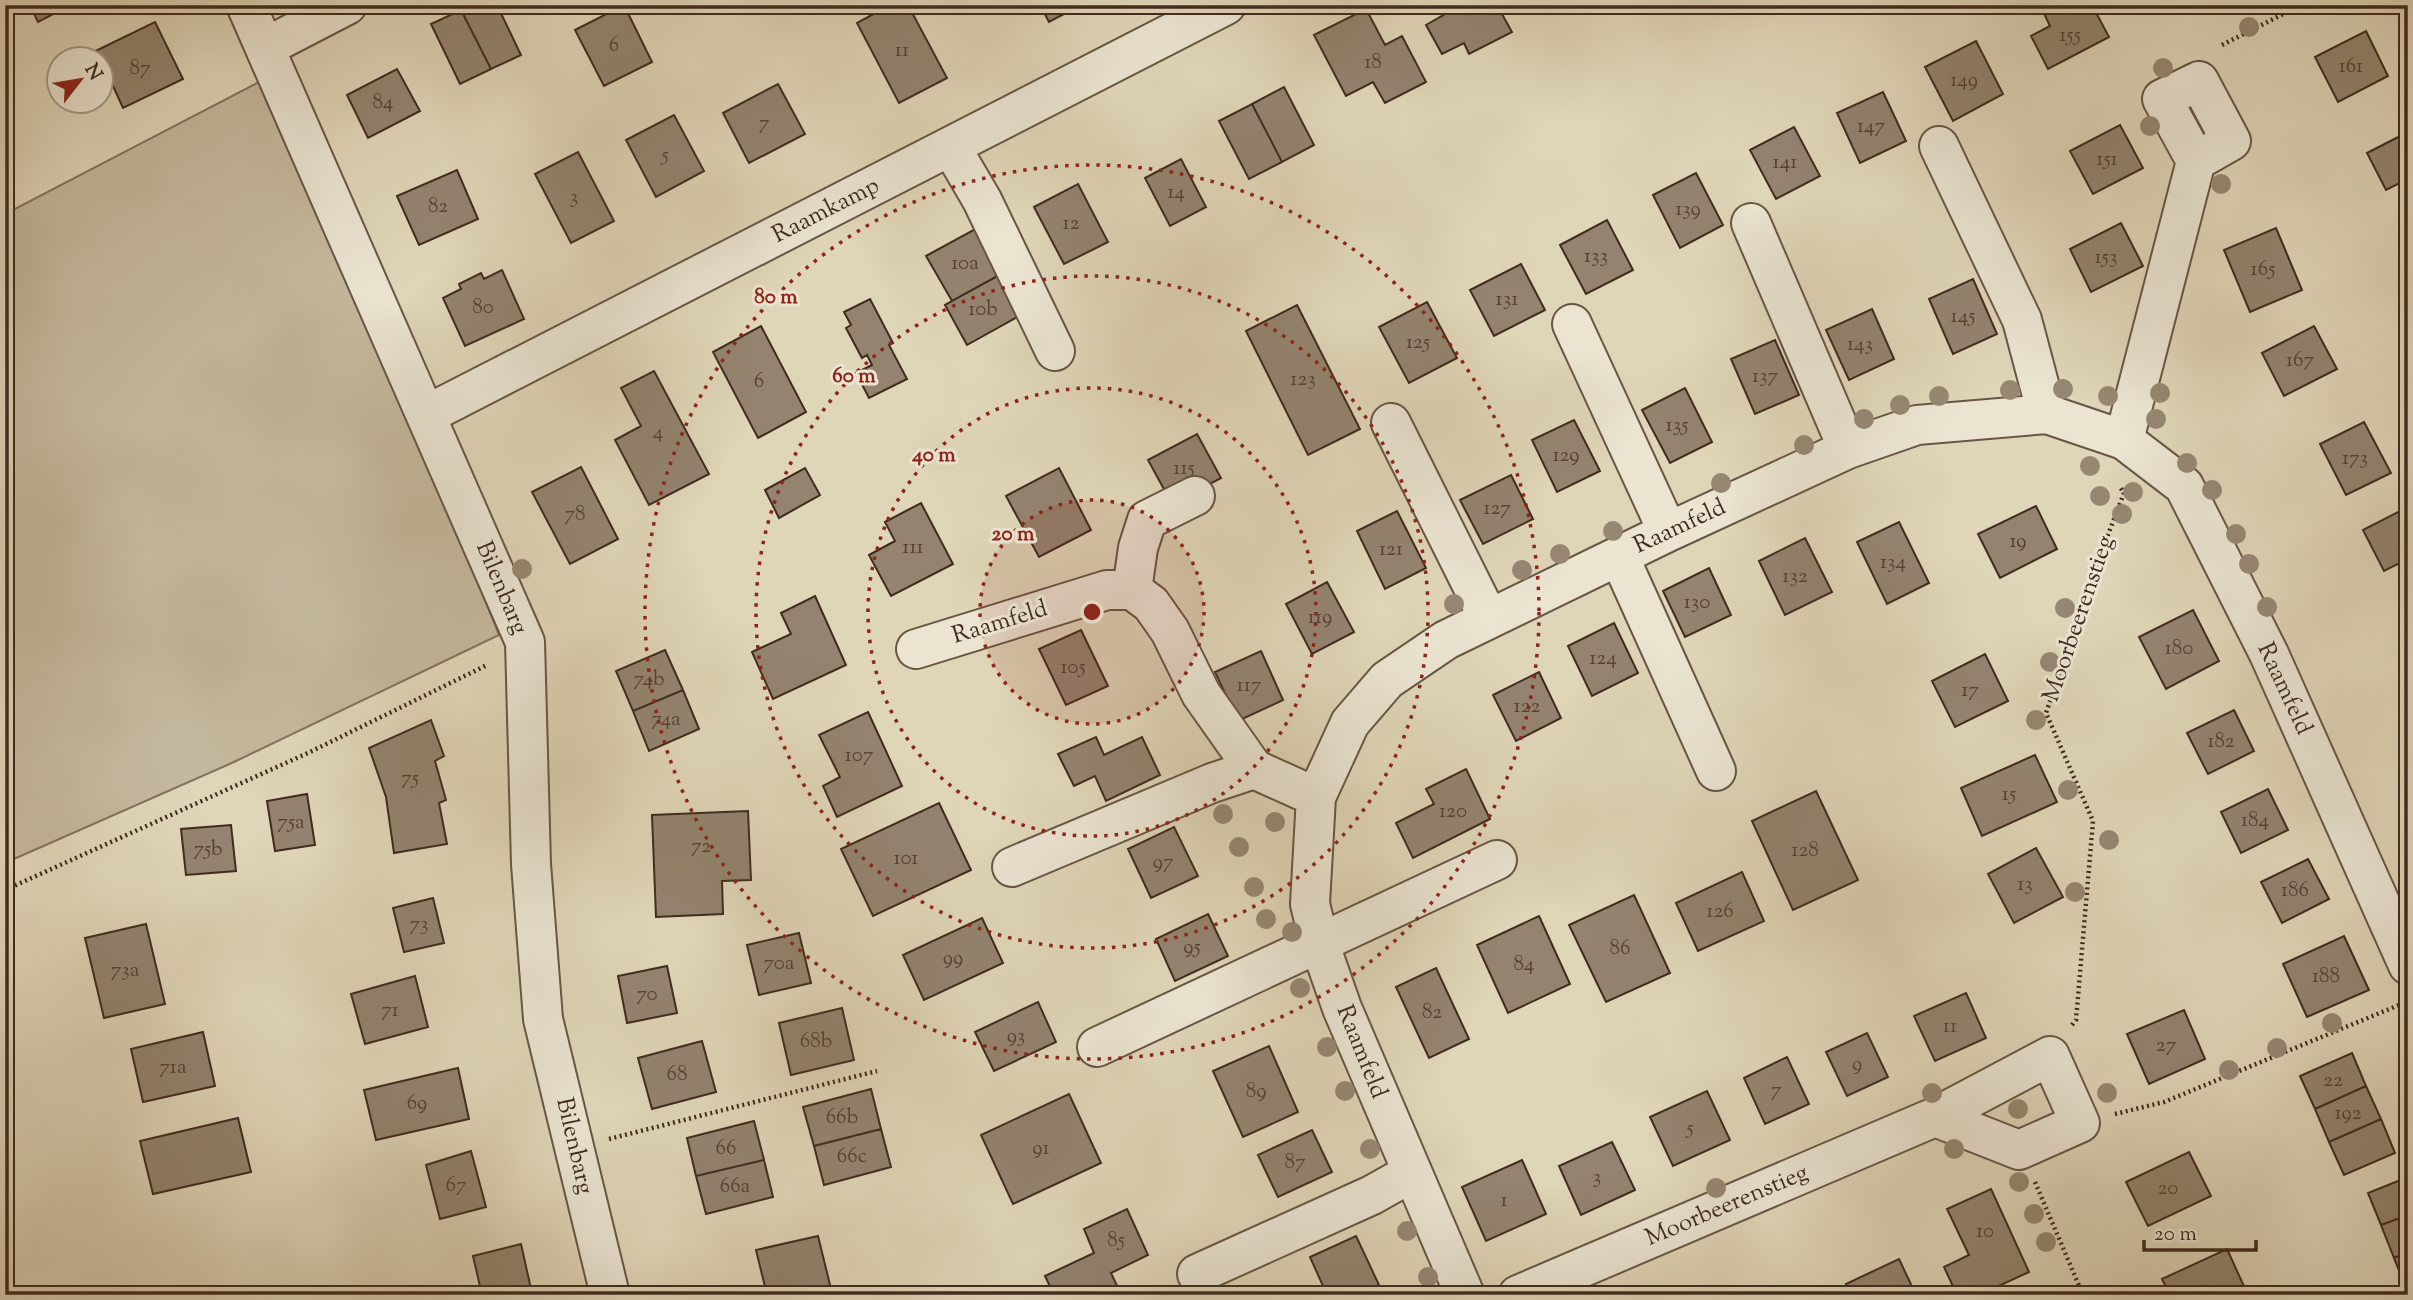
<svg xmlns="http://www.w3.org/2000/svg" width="2413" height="1300" font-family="'Sorts Mill Goudy',serif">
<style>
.green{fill:#c4b89e;stroke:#82725e;stroke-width:2}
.building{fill:#93836f;stroke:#412b1f;stroke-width:2}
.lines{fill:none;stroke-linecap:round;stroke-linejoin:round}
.minor-casing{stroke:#685645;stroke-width:42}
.path{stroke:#412b1f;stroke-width:4.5;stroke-dasharray:2 3.5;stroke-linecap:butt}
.minor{stroke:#eae4d1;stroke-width:38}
.tree{fill:#968772}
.ring{fill:none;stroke:#8f2418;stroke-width:3.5;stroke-dasharray:3.5 7}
.labels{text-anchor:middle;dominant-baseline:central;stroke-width:6;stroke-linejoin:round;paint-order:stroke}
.number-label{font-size:21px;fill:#564133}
.street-label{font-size:24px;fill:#412b1f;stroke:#eae4d1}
.centre{fill:#8f2418;stroke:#eae4d1;stroke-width:3.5}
.ring-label{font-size:21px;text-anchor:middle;font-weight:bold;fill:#8f2418;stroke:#eae4d1;stroke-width:6;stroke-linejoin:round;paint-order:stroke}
</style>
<rect width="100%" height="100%" fill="#dfd5b8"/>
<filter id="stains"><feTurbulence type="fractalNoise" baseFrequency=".00286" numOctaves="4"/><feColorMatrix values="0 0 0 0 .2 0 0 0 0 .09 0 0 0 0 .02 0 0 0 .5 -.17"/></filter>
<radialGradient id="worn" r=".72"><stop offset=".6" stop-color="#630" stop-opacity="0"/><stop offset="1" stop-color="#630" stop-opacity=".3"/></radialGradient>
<path class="green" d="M 263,80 L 391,365 L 499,635 L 234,762 L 5,863 L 5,214 Z"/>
<path class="building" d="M 30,5 L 71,5 L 38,22 Z
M 471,5 L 497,5 L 521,55 L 491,69 L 461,10 Z
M 624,5 L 652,62 L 604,86 L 575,30 Z
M 890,5 L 908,5 L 947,78 L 899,103 L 857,23 Z
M 1040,5 L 1081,5 L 1049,22 Z
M 1441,5 L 1497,5 L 1512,32 L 1469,54 L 1464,43 L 1442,54 L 1426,25 L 1445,14 Z
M 2040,5 L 2092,5 L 2109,37 L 2048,69 L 2031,36 L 2050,26 Z
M 1366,9 L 1385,45 L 1402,36 L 1426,82 L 1385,103 L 1373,82 L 1346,96 L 1314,35 Z
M 461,10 L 491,69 L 460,84 L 431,24 Z
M 155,22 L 183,79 L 123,108 L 113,86 L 102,92 L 102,60 L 77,60 Z
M 2366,31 L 2388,76 L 2338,102 L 2315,57 Z
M 1976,41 L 2003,94 L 1953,121 L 1925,67 Z
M 397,69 L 420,111 L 368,138 L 347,95 Z
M 778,84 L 805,134 L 749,163 L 723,113 Z
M 1284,87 L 1314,145 L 1282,162 L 1252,104 Z
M 1883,92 L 1906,141 L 1860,163 L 1837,113 Z
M 1252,104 L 1282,162 L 1249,179 L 1219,121 Z
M 674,115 L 704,171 L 656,197 L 626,140 Z
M 2120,125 L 2143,168 L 2093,194 L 2070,151 Z
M 1794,127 L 1820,176 L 1776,199 L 1750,150 Z
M 2408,132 L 2408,179 L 2386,190 L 2367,153 Z
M 578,152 L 614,221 L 571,243 L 535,174 Z
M 1181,159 L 1206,207 L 1170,226 L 1145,178 Z
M 457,170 L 478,219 L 419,245 L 397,196 Z
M 1696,173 L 1723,225 L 1680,248 L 1653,195 Z
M 1078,184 L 1108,242 L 1064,264 L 1034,207 Z
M 1607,220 L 1633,270 L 1586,294 L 1560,245 Z
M 2121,223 L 2143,266 L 2091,292 L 2070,249 Z
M 979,227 L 1005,272 L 952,301 L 926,256 Z
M 2276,228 L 2302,290 L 2250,312 L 2224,250 Z
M 1521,264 L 1545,310 L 1494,336 L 1470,290 Z
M 502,270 L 524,319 L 465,346 L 443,298 L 461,289 L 459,284 L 481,273 L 484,279 Z
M 999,275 L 1021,315 L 967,345 L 945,305 Z
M 1973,279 L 1997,334 L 1953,354 L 1929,299 Z
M 870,299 L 893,343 L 889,345 L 907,379 L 869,398 L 856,373 L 872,365 L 867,355 L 862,358 L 846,328 L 851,325 L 844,312 Z
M 1427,302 L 1457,358 L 1409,383 L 1379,327 Z
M 1297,305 L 1360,429 L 1308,455 L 1246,331 Z
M 1872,309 L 1894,359 L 1849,380 L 1826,330 Z
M 761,326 L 806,412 L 758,438 L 713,352 Z
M 2314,326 L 2337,369 L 2284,396 L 2262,353 Z
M 1775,340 L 1799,395 L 1755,414 L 1731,359 Z
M 654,371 L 709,474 L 649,505 L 615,440 L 641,426 L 621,388 Z
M 1685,388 L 1712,442 L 1670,463 L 1642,410 Z
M 1574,420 L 1600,471 L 1557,492 L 1532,440 Z
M 2364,422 L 2391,473 L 2346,495 L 2320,444 Z
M 1197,434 L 1221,478 L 1172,504 L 1148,460 Z
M 581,467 L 618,539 L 570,564 L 532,492 Z
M 805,468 L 820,495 L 779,518 L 765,490 Z
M 1059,468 L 1091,530 L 1039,557 L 1006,496 Z
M 1511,475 L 1533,519 L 1483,544 L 1460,500 Z
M 921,503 L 953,564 L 891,596 L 869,555 L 895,541 L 885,522 Z
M 2036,506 L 2057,549 L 2000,578 L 1978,534 Z
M 2408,507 L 2408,559 L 2384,571 L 2363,530 Z
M 1397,511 L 1426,568 L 1385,589 L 1357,531 Z
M 1899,522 L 1929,583 L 1887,604 L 1857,542 Z
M 1805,538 L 1832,592 L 1785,615 L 1759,561 Z
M 1709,568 L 1731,615 L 1685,637 L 1663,591 Z
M 1327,582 L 1354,632 L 1312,654 L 1286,604 Z
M 815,596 L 846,665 L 773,699 L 752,652 L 791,634 L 781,613 Z
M 2193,610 L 2219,661 L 2166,689 L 2139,637 Z
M 1614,623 L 1638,673 L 1592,696 L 1568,646 Z
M 1081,630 L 1108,686 L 1066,705 L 1039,649 Z
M 665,650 L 683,690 L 633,711 L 616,671 Z
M 1261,651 L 1283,700 L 1238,721 L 1215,672 Z
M 1985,654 L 2008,701 L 1955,727 L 1932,681 Z
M 1539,672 L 1561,718 L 1516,741 L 1493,695 Z
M 683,690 L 699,729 L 649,751 L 633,711 Z
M 2234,710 L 2254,751 L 2208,774 L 2187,733 Z
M 868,712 L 902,786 L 837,817 L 823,786 L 840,777 L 819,735 Z
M 431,720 L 444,756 L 435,761 L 446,800 L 439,803 L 447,844 L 394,853 L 386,797 L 369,748 Z
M 1096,737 L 1104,755 L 1142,737 L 1160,775 L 1106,801 L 1095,776 L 1074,786 L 1058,754 Z
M 2035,755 L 2057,802 L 1982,836 L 1961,788 Z
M 1466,769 L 1490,819 L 1413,858 L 1396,823 L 1434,804 L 1426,789 Z
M 2268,789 L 2288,830 L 2241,853 L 2221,812 Z
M 1816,791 L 1858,880 L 1793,910 L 1752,821 Z
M 307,794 L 315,845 L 275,851 L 267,801 Z
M 939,803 L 971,870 L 873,916 L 841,849 Z
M 748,811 L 751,880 L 722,881 L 723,914 L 656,917 L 652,815 Z
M 231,825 L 236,871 L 186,875 L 181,829 Z
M 1174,827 L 1198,876 L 1151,898 L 1128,849 Z
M 2036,848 L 2063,897 L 2014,923 L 1988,874 Z
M 2308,859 L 2329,899 L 2282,923 L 2261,882 Z
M 1742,872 L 1764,921 L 1698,951 L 1676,903 Z
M 1634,895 L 1670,973 L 1606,1002 L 1569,925 Z
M 433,898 L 444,943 L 404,952 L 393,908 Z
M 1208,914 L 1228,956 L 1175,981 L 1156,939 Z
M 1539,916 L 1570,984 L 1508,1013 L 1477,945 Z
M 982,918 L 1003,963 L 924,1000 L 903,955 Z
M 146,924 L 165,1004 L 104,1018 L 85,938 Z
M 799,933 L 811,983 L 759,995 L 747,945 Z
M 2344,936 L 2369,990 L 2307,1017 L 2283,964 Z
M 667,966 L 677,1013 L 627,1023 L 618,976 Z
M 1436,968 L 1469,1039 L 1429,1058 L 1396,987 Z
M 415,976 L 428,1027 L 365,1044 L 351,994 Z
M 1966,993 L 1986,1038 L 1935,1061 L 1914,1016 Z
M 1038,1002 L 1056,1042 L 994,1071 L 975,1032 Z
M 842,1008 L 854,1060 L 791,1075 L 779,1023 Z
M 2184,1010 L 2205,1059 L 2149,1084 L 2127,1034 Z
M 203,1032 L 215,1086 L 143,1102 L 131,1049 Z
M 1867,1033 L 1888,1077 L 1847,1096 L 1826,1052 Z
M 702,1041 L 716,1092 L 652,1109 L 638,1058 Z
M 1269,1046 L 1298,1112 L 1243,1137 L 1213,1071 Z
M 2352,1053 L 2366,1086 L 2315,1109 L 2300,1076 Z
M 1787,1057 L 1809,1104 L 1765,1124 L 1744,1078 Z
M 458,1068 L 469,1119 L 376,1140 L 364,1090 Z
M 2366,1086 L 2381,1119 L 2329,1142 L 2315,1109 Z
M 871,1089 L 881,1129 L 814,1146 L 803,1107 Z
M 1707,1091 L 1730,1140 L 1673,1166 L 1650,1117 Z
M 1069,1094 L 1101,1163 L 1013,1204 L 981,1135 Z
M 238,1118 L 251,1172 L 153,1194 L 140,1141 Z
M 2381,1119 L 2395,1153 L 2344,1175 L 2329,1142 Z
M 754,1121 L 764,1160 L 696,1176 L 687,1138 Z
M 881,1129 L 891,1167 L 824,1185 L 814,1146 Z
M 1312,1130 L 1332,1172 L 1278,1197 L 1258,1155 Z
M 1612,1142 L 1635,1190 L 1581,1215 L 1559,1166 Z
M 471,1151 L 486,1207 L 440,1219 L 426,1165 Z
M 2189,1152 L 2211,1196 L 2148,1226 L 2126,1182 Z
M 764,1160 L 773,1197 L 706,1214 L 696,1176 Z
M 1522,1160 L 1546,1214 L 1486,1241 L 1462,1187 Z
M 2408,1177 L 2408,1215 L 2381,1225 L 2368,1193 Z
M 1991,1189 L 2029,1272 L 1979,1295 L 1957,1295 L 1944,1267 L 1969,1255 L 1947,1209 Z
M 1127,1209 L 1148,1255 L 1111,1273 L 1119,1290 L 1110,1295 L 1054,1295 L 1045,1276 L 1094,1253 L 1084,1229 Z
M 2408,1215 L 2408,1252 L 2394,1258 L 2381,1225 Z
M 818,1236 L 831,1289 L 805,1295 L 767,1295 L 756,1250 Z
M 1356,1236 L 1379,1285 L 1359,1295 L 1327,1295 L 1310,1257 Z
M 521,1244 L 531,1289 L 505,1295 L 482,1295 L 473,1256 Z
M 2227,1249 L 2247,1293 L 2242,1295 L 2170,1295 L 2162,1279 Z
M 2408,1252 L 2408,1289 L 2407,1290 L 2394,1258 Z
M 1899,1259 L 1916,1295 L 1851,1295 L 1846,1284 Z"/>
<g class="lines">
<defs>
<path id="minor" d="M 246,5 L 525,642 L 531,864 L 543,1019 L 610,1295
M 266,47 L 347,5
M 1939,146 L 2022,320 L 2047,414
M 951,147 L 982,200 L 1055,351
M 1751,223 L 1848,449
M 1572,324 L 1668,532
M 426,415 L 1226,5
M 1391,423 L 1489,619
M 2124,440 L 2196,161 L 2231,141 L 2199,81 L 2162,99 L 2196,161
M 1619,556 L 1716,771
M 1132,590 L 1138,548 L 1147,520 L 1195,496
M 916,649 L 1107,590 L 1132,590 L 1151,604 L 1170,631 L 1201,694 L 1254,769 L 1316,797
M 1012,867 L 1212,783 L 1254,769
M 1097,1047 L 1497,860
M 1197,1274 L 1372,1195 L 1411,1173
M 1465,1295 L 1342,1008 L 1320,945 L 1310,904 L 1316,797 L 1350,723 L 1387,680 L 1446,640 L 1668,532 L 1848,449 L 1917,425 L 2047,414 L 2124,440 L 2184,486 L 2269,654 L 2408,965
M 1518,1295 L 1935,1117 L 2050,1056 L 2080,1123 L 2019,1150 L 1935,1117"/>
</defs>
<use href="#minor" class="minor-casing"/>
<path class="path" d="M 2222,45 L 2301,5
M 5,890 L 310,752 L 487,665
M 2072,1025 L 2076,1020 L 2093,821 L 2046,713 L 2096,566 L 2124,493 L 2120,487
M 2115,1114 L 2164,1102 L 2404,1003
M 609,1139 L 877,1071
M 2035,1182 L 2083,1295"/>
<use href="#minor" class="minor"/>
</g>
<g class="tree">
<circle cx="2249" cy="27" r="10"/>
<circle cx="2163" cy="68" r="10"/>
<circle cx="2150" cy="126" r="10"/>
<circle cx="2221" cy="184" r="10"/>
<circle cx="2063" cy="389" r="10"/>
<circle cx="2010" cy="390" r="10"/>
<circle cx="2160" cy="393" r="10"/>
<circle cx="1939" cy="396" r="10"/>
<circle cx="2108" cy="396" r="10"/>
<circle cx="1900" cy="405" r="10"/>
<circle cx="1864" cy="419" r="10"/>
<circle cx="2156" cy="419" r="10"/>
<circle cx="1804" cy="445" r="10"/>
<circle cx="2187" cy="463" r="10"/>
<circle cx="2090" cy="466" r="10"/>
<circle cx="1721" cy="483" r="10"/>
<circle cx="2212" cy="490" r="10"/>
<circle cx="2133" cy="492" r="10"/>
<circle cx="2100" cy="496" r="10"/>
<circle cx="2122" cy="514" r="10"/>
<circle cx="1613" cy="531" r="10"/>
<circle cx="2236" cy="534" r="10"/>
<circle cx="1560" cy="554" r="10"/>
<circle cx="2249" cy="564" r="10"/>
<circle cx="522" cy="569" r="10"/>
<circle cx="1522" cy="570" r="10"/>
<circle cx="1454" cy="604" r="10"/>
<circle cx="2267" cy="607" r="10"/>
<circle cx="2065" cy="608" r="10"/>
<circle cx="2050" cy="662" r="10"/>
<circle cx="2036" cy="720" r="10"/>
<circle cx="2068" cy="790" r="10"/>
<circle cx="1223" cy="814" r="10"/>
<circle cx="1275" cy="822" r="10"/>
<circle cx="2109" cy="840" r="10"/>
<circle cx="1239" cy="847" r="10"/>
<circle cx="1254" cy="887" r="10"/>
<circle cx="2075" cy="892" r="10"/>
<circle cx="1266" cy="919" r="10"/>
<circle cx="1292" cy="932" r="10"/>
<circle cx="1300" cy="988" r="10"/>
<circle cx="2332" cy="1023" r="10"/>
<circle cx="1327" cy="1047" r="10"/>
<circle cx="2277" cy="1048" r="10"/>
<circle cx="2229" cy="1070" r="10"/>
<circle cx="1345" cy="1091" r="10"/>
<circle cx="1932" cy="1093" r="10"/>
<circle cx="2107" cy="1093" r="10"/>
<circle cx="2018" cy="1109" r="10"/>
<circle cx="1370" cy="1149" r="10"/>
<circle cx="1954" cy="1149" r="10"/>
<circle cx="2019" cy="1182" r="10"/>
<circle cx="1716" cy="1188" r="10"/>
<circle cx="2034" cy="1214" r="10"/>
<circle cx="1407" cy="1231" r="10"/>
<circle cx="2046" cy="1242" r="10"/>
<circle cx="1428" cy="1277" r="10"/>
</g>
<circle cx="1092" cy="612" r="112" fill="#8f2418" fill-opacity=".12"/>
<g class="ring">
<circle cx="1092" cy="612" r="112"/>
<circle cx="1092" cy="612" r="224"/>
<circle cx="1092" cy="612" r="336"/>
<circle cx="1092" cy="612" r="447"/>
</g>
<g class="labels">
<g class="number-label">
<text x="2070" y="36">155</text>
<text x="614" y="46">6</text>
<text x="902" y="51">11</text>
<text x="1373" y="63">18</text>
<text x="2351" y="67">161</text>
<text x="140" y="69">87</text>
<text x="1964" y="81">149</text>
<text x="383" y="103">84</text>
<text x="764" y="124">7</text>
<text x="1871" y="127">147</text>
<text x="665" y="156">5</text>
<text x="2107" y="160">151</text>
<text x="1785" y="163">141</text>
<text x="1176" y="193">14</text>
<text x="574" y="198">3</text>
<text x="438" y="207">82</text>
<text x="1688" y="210">139</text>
<text x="1071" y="224">12</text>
<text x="1596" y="257">133</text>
<text x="2106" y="258">153</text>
<text x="965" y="264">10a</text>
<text x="2263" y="270">165</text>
<text x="1507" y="300">131</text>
<text x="483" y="308">80</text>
<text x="983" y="310">10b</text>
<text x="1963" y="317">145</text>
<text x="1418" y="343">125</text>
<text x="1860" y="345">143</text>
<text x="2300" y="361">167</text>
<text x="1765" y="377">137</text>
<text x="1303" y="380">123</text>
<text x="759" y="382">6</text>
<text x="1677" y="426">135</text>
<text x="658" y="433">4</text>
<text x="1566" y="456">129</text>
<text x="2355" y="459">173</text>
<text x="1184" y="469">115</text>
<text x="1497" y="509">127</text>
<text x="575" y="515">78</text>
<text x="2018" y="542">19</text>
<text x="913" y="548">111</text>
<text x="1391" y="550">121</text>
<text x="1893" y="563">134</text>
<text x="1795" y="577">132</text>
<text x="1697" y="603">130</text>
<text x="1320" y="618">119</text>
<text x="2179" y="649">180</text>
<text x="1603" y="659">124</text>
<text x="1073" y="668">105</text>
<text x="649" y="680">74b</text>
<text x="1249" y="686">117</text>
<text x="1970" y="691">17</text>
<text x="1527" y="707">122</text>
<text x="666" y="720">74a</text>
<text x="2221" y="742">182</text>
<text x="859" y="756">107</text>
<text x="410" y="779">75</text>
<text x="2009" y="795">15</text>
<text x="1453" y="812">120</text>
<text x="2255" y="821">184</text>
<text x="291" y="823">75a</text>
<text x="701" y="847">72</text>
<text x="208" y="850">75b</text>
<text x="1805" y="851">128</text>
<text x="906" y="859">101</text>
<text x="1163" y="863">97</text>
<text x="2025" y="885">13</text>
<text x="2295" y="891">186</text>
<text x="1720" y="912">126</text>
<text x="419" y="925">73</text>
<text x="1192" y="948">95</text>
<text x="1620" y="949">86</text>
<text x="953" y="959">99</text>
<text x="779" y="964">70a</text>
<text x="1524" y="965">84</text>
<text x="125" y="971">73a</text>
<text x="2326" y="977">188</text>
<text x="647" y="995">70</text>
<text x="390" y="1011">71</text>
<text x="1432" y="1013">82</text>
<text x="1950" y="1027">11</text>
<text x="1016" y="1037">93</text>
<text x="816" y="1042">68b</text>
<text x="2166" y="1046">27</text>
<text x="1857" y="1065">9</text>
<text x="173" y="1068">71a</text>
<text x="677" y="1075">68</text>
<text x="2333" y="1081">22</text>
<text x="1776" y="1091">7</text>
<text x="1256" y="1092">89</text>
<text x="417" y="1104">69</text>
<text x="2348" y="1114">192</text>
<text x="842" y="1118">66b</text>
<text x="1690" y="1129">5</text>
<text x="726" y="1149">66</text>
<text x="1041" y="1149">91</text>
<text x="852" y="1157">66c</text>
<text x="1295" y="1163">87</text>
<text x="1597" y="1178">3</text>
<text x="456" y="1186">67</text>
<text x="735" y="1187">66a</text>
<text x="2168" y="1189">20</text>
<text x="1504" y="1201">1</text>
<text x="1985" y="1232">10</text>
<text x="1116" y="1241">85</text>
</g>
<g class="street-label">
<text transform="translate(826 211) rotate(-27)">Raamkamp</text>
<text transform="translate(1680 527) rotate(-25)">Raamfeld</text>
<text transform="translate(501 588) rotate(67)">Bilenbarg</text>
<text transform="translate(2079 619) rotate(-71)">Moorbeerenstieg</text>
<text transform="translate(1000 623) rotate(-17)">Raamfeld</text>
<text transform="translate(2284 689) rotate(65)">Raamfeld</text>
<text transform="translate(1361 1052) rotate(68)">Raamfeld</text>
<text transform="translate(574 1146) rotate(77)">Bilenbarg</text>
<text transform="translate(1727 1206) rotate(-23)">Moorbeerenstieg</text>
</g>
</g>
<circle cx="1092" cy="612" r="10" class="centre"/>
<g class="ring-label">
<text x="776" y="303">80 m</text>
<text x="854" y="382">60 m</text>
<text x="934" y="461">40 m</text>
<text x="1013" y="540">20 m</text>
</g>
<rect width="2413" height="1300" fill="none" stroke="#dfd5b8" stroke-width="28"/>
<rect x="7" y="7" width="2399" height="1286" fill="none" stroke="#412b1f" stroke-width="3.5"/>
<rect x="14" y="14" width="2385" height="1272" fill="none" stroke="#412b1f" stroke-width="2"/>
<g transform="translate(80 80) rotate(59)"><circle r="33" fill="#eae4d1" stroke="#a69a8a" stroke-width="2"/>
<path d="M0-5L12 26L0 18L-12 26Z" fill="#8f2418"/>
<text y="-10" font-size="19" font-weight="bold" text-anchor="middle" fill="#412b1f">N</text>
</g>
<path d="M2144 1240v10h112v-10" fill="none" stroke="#412b1f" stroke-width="3.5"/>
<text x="2154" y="1240" font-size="21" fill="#412b1f" stroke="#eae4d1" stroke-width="5" paint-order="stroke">20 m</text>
<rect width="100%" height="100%" filter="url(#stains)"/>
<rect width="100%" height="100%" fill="url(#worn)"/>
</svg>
